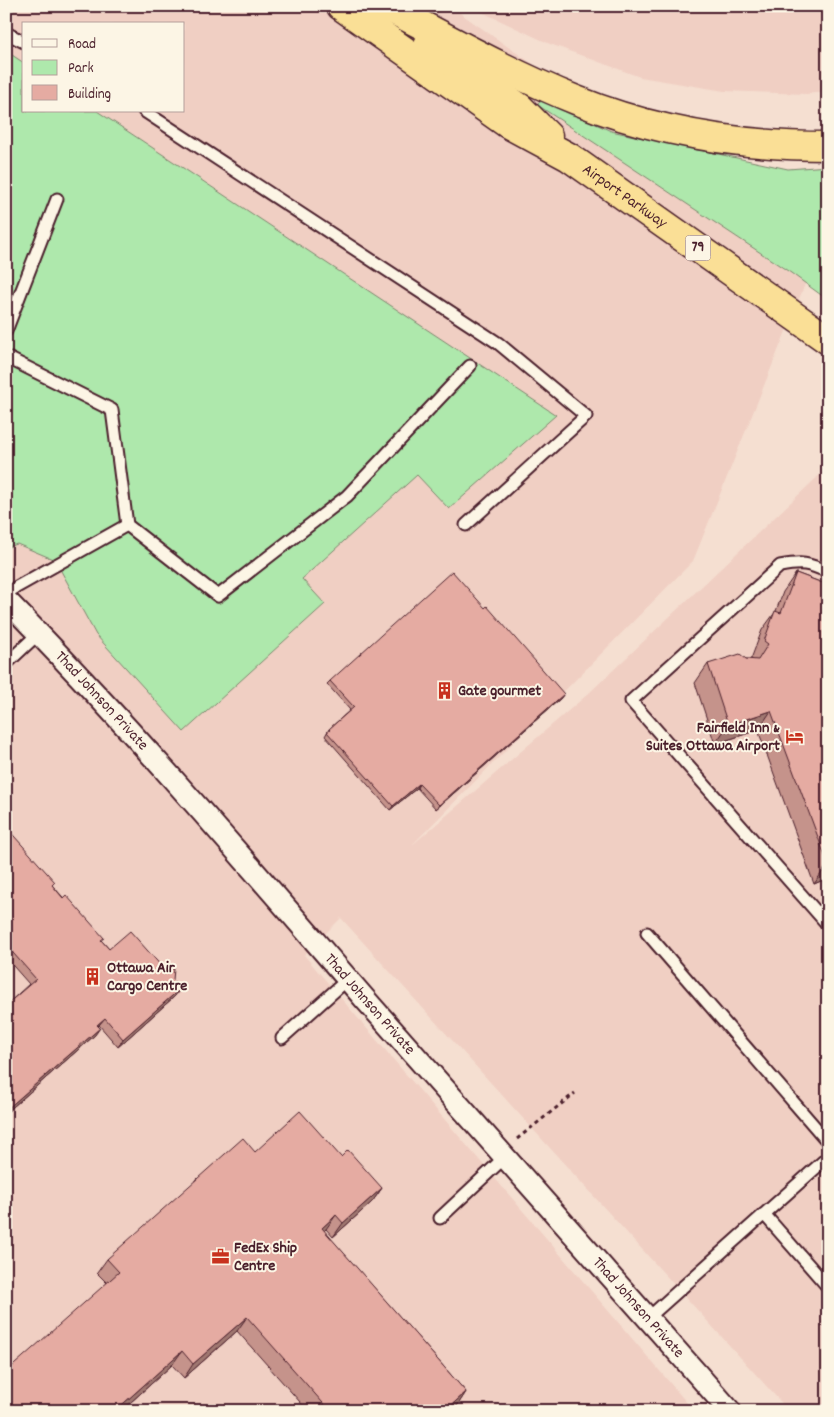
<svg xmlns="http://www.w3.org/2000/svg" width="834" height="1417" font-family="Dekko,sans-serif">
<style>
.built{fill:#f0cfc3;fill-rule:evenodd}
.green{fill:#aee8ac;stroke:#7c846c}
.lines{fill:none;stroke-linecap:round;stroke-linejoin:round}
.service-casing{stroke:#4a1f2b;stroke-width:15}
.minor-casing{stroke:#4a1f2b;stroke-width:25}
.trunk-casing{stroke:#4a1f2b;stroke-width:31}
.path{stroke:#4a1f2b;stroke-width:3;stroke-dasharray:4 4;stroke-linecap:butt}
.service{stroke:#fcf5e5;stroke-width:11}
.minor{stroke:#fcf5e5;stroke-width:21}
.trunk{stroke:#fadf96;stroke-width:28}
.wall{fill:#c5938b;stroke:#4a1f2b}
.shaded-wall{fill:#a07871;stroke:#4a1f2b}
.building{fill:#e5aba2;stroke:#4a1f2b}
.labels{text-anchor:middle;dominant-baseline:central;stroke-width:4;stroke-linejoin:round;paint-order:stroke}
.shield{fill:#fcf5e5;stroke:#7f5f63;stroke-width:1}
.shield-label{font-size:15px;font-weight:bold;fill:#4a1f2b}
.street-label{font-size:16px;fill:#4a1f2b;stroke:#fcf5e5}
.poi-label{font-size:16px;font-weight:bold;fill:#4a1f2b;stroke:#fcf5e5;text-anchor:start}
</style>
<rect width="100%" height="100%" fill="#f5dfd1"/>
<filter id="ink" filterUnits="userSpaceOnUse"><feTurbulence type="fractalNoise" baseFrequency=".02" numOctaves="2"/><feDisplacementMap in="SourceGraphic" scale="10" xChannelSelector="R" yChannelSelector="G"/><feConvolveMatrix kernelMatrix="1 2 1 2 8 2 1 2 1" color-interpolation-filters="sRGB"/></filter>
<g filter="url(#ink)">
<path class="built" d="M 6,6 L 450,6 L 814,262 L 693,561 L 411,846 L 588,694 L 828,467 L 828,1411 L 789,1411 L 341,918 L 304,955 L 694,1411 L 6,1411 ZM 24,24 L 184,24 L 184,111 L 24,111 Z
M 469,6 L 828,6 L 828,91 L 807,94 L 724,91 L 640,77 L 550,44 Z"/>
<path class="green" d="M 6,51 L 24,63 L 24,111 L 97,111 L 556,415 L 449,509 L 417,475 L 302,579 L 325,604 L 184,732 L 96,635 L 55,560 L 17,544 L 6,548 Z
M 544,100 L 611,131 L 788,169 L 828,166 L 828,300 L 791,273 L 536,104 Z"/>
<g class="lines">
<defs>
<path id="service" d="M 6,33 L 24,42
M 144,111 L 498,343 L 586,416 L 466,525
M 6,331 L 57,199
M 6,357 L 112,410 L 127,525
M 828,572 C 808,563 802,562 780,566 L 631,701 L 828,925
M 6,593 L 127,525 L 218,596 L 347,496 L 470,366
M 6,664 L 39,633
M 647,933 L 828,1142
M 282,1038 L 348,979
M 764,1214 L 828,1287
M 440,1218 L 505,1157
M 648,1318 L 828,1157"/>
<g id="minor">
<path id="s1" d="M 6,600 C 131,727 247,863 364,998 C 485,1136 608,1273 730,1411"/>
</g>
<g id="trunk">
<path id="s2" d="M 341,6 L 508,124 L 569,157 L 828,340"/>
<path d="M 386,6 C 449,39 511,74 576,100 C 655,132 743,146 828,146"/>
<path d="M 428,45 L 519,107 L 548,136"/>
</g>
</defs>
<use href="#service" class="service-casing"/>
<use href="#minor" class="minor-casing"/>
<use href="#trunk" class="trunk-casing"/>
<path class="path" d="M 517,1139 L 575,1093"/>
<use href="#service" class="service"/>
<use href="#minor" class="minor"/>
<use href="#trunk" class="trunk"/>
</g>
<path class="wall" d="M 796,573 L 828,585 L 828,878 L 814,884 L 758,730 L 715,744 L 695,683 L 708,664 L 746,659 L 751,659 L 762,630 L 776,611 L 783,592 Z
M 330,681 L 561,698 L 436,809 L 417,788 L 390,810 L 325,736 L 329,729 L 350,710 L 327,684 Z
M 6,827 L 53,886 L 109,949 L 173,980 L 175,996 L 118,1047 L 99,1025 L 95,1035 L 6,1113 L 6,1005 L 29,984 L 6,958 Z
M 255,1152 L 341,1157 L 382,1188 L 372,1202 L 333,1237 L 326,1229 L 324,1231 L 466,1392 L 457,1406 L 451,1411 L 308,1411 L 237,1331 L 184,1378 L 172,1365 L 121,1411 L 6,1411 L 107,1283 L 97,1273 L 107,1259 Z"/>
<path class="shaded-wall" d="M 564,694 L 561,698 L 436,809 L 439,805 Z
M 771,711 L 758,730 L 715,744 L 728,725 Z
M 419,784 L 417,788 L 390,810 L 393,806 Z
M 828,864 L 828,878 L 814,884 Z
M 181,988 L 175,996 L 118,1047 L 123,1039 Z
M 105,1018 L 99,1025 L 92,1032 L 97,1025 Z
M 100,1028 L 95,1035 L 6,1113 L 6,1110 Z
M 382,1188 L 372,1202 L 333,1237 L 343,1223 Z
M 336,1215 L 326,1229 L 312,1242 L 322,1228 Z
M 247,1317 L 237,1331 L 184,1378 L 193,1364 Z
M 182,1351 L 172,1365 L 121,1411 L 115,1411 Z
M 466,1392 L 457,1406 L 451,1411 L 445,1411 Z"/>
<path class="building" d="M 452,571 L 485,608 L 487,606 L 564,694 L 439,805 L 419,784 L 393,806 L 327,732 L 330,730 L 329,729 L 354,707 L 330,681 Z
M 796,573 L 828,585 L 828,864 L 771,711 L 728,725 L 708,664 L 740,654 L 746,659 L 758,660 L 768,644 L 764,641 L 775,611 L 781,613 Z
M 6,827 L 55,882 L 52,885 L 63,898 L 66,895 L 104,938 L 101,940 L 109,949 L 130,931 L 164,969 L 174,969 L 173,980 L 181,988 L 123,1039 L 105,1018 L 97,1025 L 100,1028 L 6,1110 L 6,1005 L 36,979 L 6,945 Z
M 300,1111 L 341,1157 L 348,1150 L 382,1188 L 343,1223 L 336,1215 L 322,1228 L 466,1392 L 445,1411 L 330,1411 L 247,1317 L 193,1364 L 182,1351 L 115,1411 L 6,1411 L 6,1372 L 119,1272 L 107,1259 L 243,1138 L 255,1152 Z"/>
</g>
<defs>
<symbol id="building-bare" viewBox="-9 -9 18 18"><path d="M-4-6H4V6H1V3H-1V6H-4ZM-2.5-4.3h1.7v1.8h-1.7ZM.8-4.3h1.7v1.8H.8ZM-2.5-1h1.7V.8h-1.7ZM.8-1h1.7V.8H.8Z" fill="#c8321e" stroke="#fcf5e5" stroke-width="2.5" paint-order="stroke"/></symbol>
<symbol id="hotel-bare" viewBox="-9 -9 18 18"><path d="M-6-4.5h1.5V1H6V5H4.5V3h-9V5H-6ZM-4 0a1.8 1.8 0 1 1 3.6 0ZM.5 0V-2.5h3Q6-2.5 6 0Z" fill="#c8321e" stroke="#fcf5e5" stroke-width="2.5" paint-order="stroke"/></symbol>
<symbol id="office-bare" viewBox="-9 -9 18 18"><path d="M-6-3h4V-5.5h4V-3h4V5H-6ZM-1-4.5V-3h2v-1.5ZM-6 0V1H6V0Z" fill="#c8321e" stroke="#fcf5e5" stroke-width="2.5" paint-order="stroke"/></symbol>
</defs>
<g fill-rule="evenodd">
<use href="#building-bare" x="432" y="678" width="25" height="25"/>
<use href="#hotel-bare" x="782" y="724" width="25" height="25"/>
<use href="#building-bare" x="80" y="964" width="25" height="25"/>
<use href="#office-bare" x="208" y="1244" width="25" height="25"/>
</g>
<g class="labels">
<rect class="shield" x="685.5" y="235.5" width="25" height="25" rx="4"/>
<g class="shield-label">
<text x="698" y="248">79</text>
</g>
<g class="street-label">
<text stroke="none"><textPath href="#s2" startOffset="342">Airport Parkway</textPath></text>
<text stroke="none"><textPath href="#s1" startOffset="139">Thad Johnson Private</textPath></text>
<text stroke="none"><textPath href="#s1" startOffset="544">Thad Johnson Private</textPath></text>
<text stroke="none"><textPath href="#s1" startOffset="949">Thad Johnson Private</textPath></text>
</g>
<g class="poi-label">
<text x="458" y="691">Gate gourmet</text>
<text x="780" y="728" text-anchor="end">Fairfield Inn &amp;<tspan x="780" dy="18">Suites Ottawa Airport</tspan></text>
<text x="107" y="968">Ottawa Air<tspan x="107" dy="18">Cargo Centre</tspan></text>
<text x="234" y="1248">FedEx Ship<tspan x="234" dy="18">Centre</tspan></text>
</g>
</g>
<rect width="834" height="1417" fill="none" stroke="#fcf5e5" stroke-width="25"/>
<rect x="12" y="12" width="809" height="1392" fill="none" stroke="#4a1f2b" stroke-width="2" filter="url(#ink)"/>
<rect x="22" y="22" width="162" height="90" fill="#fcf5e5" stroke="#b59f9b"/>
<rect x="32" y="39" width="25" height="8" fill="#fcf5e5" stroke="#b59f9b"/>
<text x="68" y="48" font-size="15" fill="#4a1f2b">Road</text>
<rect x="32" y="60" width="25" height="15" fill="#aee8ac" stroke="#b59f9b"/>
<text x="68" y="72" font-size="15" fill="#4a1f2b">Park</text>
<rect x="32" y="85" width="25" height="15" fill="#e5aba2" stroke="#b59f9b"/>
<text x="68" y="98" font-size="15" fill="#4a1f2b">Building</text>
</svg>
